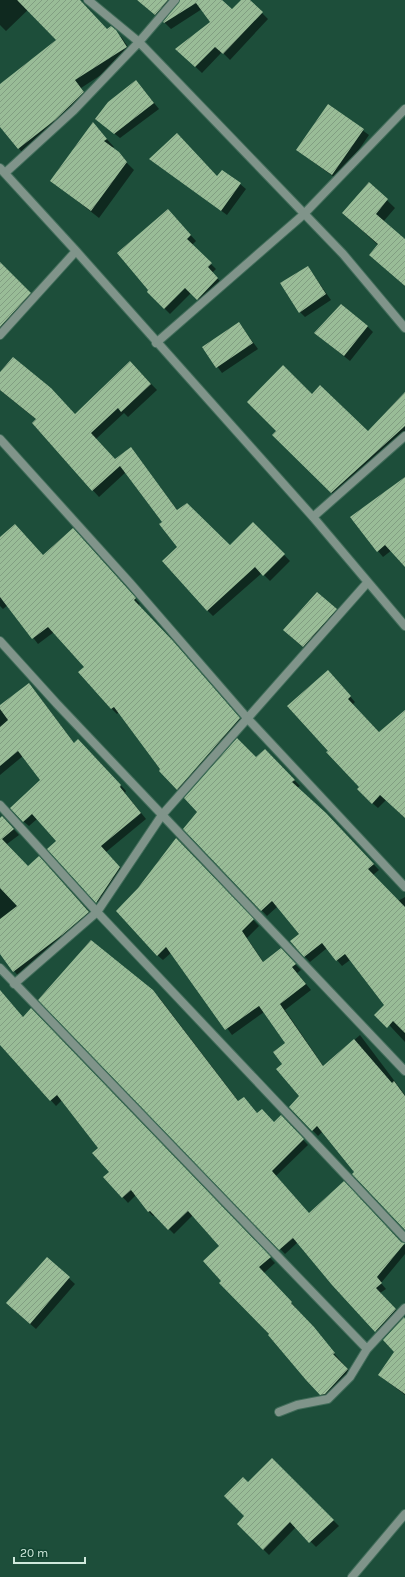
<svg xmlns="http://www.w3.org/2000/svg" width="405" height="1577" font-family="Karla,sans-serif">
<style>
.shadow{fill:#0007}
.building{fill:url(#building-hatch)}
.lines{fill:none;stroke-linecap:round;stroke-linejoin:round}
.minor-casing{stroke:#416d5a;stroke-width:10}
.minor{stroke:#80948a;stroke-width:8}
</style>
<defs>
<pattern id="building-hatch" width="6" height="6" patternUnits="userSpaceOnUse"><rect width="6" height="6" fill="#99bc97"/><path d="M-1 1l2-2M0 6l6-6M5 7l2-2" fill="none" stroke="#829e82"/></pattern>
</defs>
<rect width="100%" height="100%" fill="#1d4e3a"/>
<path class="shadow" d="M 0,0 L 29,0 L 33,5 L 6,31 L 0,25 Z
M 48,0 L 79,0 L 107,30 L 115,31 L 122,38 L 133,54 L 81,88 L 90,99 L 62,126 L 25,156 L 0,125 L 0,86 L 57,41 Z
M 138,0 L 220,0 L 232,11 L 242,0 L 249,0 L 268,19 L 230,60 L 222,52 L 202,73 L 183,55 L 211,22 L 202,9 L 171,29 L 164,22 L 179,2 L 162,21 Z
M 141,87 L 159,109 L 120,138 L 96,119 Z
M 328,105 L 369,135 L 338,180 L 297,150 Z
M 93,124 L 114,147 L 112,148 L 134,170 L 99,218 L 52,181 Z
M 151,159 L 240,184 L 246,189 L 227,215 Z
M 369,183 L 395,208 L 383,222 L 405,240 L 405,286 L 370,255 L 378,245 L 343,213 Z
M 173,216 L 196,241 L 192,245 L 216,269 L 212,273 L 223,284 L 203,304 L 191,293 L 170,314 L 148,292 Z
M 0,264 L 36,300 L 6,334 L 0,327 Z
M 308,267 L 331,300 L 305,317 L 300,312 Z
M 239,323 L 258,349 L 222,373 L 203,347 Z
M 367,326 L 373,332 L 350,361 L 315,333 Z
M 130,362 L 157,390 L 128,417 L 124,413 L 96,439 L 115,461 L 131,449 L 178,511 L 230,546 L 253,523 L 290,561 L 270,581 L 262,573 L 213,616 L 207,610 L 178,547 L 163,522 L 126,472 L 99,497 L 33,424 L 37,420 L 0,390 L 0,374 L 75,415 Z
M 405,393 L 405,439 L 338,499 L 274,435 L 312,395 L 368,433 Z
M 405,478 L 405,565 L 392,550 L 383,557 L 378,551 Z
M 78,535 L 140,604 L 138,606 L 178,648 L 244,724 L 182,794 L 160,771 L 162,770 L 119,712 L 117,714 L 112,709 L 85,667 L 54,632 L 38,644 L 8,605 L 3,609 L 0,606 L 0,538 L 43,556 Z
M 336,610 L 341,615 L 309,652 L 289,635 Z
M 333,677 L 355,702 L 352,705 L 380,733 L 405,711 L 405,818 L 386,800 L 378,808 L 363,795 L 361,787 L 329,751 Z
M 34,690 L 74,743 L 83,745 L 126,791 L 125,793 L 146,819 L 106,852 L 125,873 L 102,907 L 49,849 L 57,841 L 37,819 L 29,826 L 23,821 L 42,780 L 23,756 L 0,775 L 0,706 Z
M 265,750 L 300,786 L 297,788 L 332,820 L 379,870 L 373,875 L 398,901 L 405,897 L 405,1042 L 378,1013 L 386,1005 L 350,960 L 342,966 L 327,948 L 310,962 L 291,942 L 301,934 L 278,906 L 267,916 L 184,829 Z
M 0,819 L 7,822 L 19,835 L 7,844 L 28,867 L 44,863 L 94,917 L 19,977 L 0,953 Z
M 176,839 L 259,926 L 247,938 L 264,963 L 281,950 L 301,970 L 297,973 L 311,990 L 285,1010 L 324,1067 L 360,1035 L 405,1095 L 405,1230 L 323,1131 L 318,1136 L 290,1107 L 300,1096 L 283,1064 L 287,1043 L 264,1012 L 232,1035 L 172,952 L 163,960 L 157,955 L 139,888 Z
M 158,996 L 239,1102 L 274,1123 L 281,1116 L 308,1145 L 276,1176 L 309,1214 L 405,1245 L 405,1254 L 381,1283 L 386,1289 L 380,1293 L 401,1315 L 381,1336 L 332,1284 L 298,1242 L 285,1254 L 40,1000 Z
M 0,997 L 24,1018 L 31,1010 L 275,1263 L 264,1273 L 296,1308 L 295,1309 L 353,1375 L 326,1400 L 223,1281 L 220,1246 L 193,1215 L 174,1234 L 155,1215 L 153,1216 L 148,1211 L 136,1195 L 128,1203 L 105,1177 L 110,1172 L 99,1148 L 62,1100 L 56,1106 L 0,1044 Z
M 47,1258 L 75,1284 L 36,1329 L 13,1309 Z
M 405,1320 L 405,1395 L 379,1375 L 396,1352 Z
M 272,1459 L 339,1526 L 316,1547 L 296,1527 L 269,1555 L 238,1524 L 246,1516 L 248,1483 Z"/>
<path class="building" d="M 17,0 L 80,0 L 107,29 L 111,26 L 116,30 L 127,47 L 75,80 L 84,92 L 55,120 L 18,149 L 0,127 L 0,84 L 56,40 Z
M 137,0 L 168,0 L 155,15 Z
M 180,0 L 222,0 L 232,9 L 241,0 L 250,0 L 263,12 L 223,54 L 215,47 L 195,67 L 175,49 L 210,22 L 196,3 L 164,23 L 163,22 Z
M 136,80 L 154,103 L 114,134 L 95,119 L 108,102 Z
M 328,104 L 364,129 L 332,175 L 296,150 Z
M 93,122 L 107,139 L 104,141 L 119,152 L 127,162 L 91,211 L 50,181 Z
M 177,133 L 217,176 L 222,170 L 241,183 L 221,211 L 149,159 Z
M 369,182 L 388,199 L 376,214 L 405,239 L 405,286 L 369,255 L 378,244 L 342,213 Z
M 168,209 L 191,235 L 187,239 L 212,263 L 208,267 L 218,278 L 197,300 L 185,288 L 164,309 L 147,292 L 148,290 L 117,253 Z
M 0,262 L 31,293 L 0,327 Z
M 308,266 L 326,294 L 299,313 L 280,283 Z
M 341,304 L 368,326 L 344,356 L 314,333 Z
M 239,322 L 253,343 L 216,368 L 202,347 Z
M 13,357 L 51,388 L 75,414 L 130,361 L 151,384 L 121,412 L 118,408 L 91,433 L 115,459 L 131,447 L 177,510 L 187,503 L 230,545 L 253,522 L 285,554 L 263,576 L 255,567 L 207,611 L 162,561 L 177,547 L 159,524 L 162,522 L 120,466 L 92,491 L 32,423 L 36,419 L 0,390 L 0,372 Z
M 283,365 L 312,394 L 320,385 L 368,431 L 405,392 L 405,426 L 331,493 L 272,435 L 276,431 L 247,402 Z
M 405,477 L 405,567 L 385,545 L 377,552 L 350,517 Z
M 15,524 L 43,555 L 73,528 L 136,598 L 134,600 L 173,641 L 240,718 L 177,790 L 159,771 L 160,769 L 114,707 L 111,709 L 78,672 L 84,667 L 48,627 L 32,639 L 0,597 L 0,537 Z
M 317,592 L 337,609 L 303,647 L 283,630 Z
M 328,670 L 351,696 L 348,699 L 379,732 L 405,710 L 405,818 L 380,795 L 372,804 L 357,789 L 359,787 L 326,752 L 328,751 L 287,706 Z
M 29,683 L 74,743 L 78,739 L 121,785 L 120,787 L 141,813 L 101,846 L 120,867 L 96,903 L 47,849 L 56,841 L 32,814 L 23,822 L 10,808 L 40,780 L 18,751 L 0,766 L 0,727 L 8,720 L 0,709 L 0,705 Z
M 237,738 L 256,757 L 265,749 L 295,780 L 292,782 L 326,813 L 374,864 L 368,869 L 405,907 L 405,1033 L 393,1021 L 387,1028 L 374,1015 L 384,1005 L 345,954 L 336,961 L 322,943 L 304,957 L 290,941 L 299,934 L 272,901 L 261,911 L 183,829 L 197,812 L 184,798 Z
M 2,816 L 14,829 L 2,839 L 28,866 L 39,856 L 89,912 L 62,935 L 13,972 L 0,954 L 0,919 L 17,906 L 0,888 L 0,818 Z
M 176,838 L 254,919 L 242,931 L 263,962 L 281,948 L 296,964 L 292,967 L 306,984 L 280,1004 L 323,1066 L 354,1039 L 392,1083 L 394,1081 L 405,1096 L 405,1230 L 352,1174 L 354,1172 L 317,1126 L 312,1131 L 289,1107 L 299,1096 L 276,1069 L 282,1064 L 273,1052 L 285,1043 L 259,1006 L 225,1030 L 166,947 L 157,956 L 116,911 L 138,888 Z
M 91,940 L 153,990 L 238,1101 L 244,1097 L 257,1113 L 262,1109 L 274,1122 L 281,1115 L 304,1139 L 272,1171 L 309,1213 L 344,1181 L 401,1242 L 405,1243 L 377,1277 L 382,1283 L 376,1288 L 396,1309 L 375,1332 L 332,1285 L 293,1238 L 279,1250 L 38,1000 Z
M 0,990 L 23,1017 L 31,1008 L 271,1257 L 259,1267 L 292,1302 L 291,1303 L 314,1327 L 335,1353 L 333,1354 L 348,1369 L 325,1394 L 320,1395 L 306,1380 L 268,1335 L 269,1334 L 219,1283 L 221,1281 L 203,1261 L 219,1246 L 188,1211 L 168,1230 L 150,1211 L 148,1212 L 131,1190 L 122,1198 L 103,1177 L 109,1172 L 92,1153 L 98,1148 L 57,1095 L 50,1101 L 0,1045 Z
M 47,1257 L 70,1277 L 30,1324 L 6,1303 Z
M 404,1317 L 405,1319 L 405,1394 L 378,1375 L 394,1352 L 383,1340 Z
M 272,1458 L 334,1520 L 309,1543 L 290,1522 L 263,1550 L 237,1524 L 244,1516 L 224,1496 L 243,1477 L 248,1482 Z"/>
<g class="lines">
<defs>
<path id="minor" d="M 88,0 L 139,42 L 343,254 L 405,328
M 0,168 L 76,251 L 313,517 L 405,626
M 5,173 L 74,110 L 139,42 L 175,0
M 0,335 L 76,251
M 156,343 L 303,215 L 405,109
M 0,439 L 130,583 L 248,719 L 405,887
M 313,517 L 405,436
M 0,641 L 57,704 L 405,1071
M 0,805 L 97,912 L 405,1238
M 0,968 L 367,1349
M 14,984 L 97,912 L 162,815 L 367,583
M 279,1412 L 297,1405 L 328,1399 L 350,1377 L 367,1349 L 405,1308
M 352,1577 L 405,1514"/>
</defs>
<use href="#minor" class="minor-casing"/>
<use href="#minor" class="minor"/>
</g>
<path d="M14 1557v6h71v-6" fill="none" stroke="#d0e9dc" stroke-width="2"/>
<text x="20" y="1557" font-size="12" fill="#d0e9dc" stroke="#114330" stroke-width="3" paint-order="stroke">20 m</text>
</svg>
